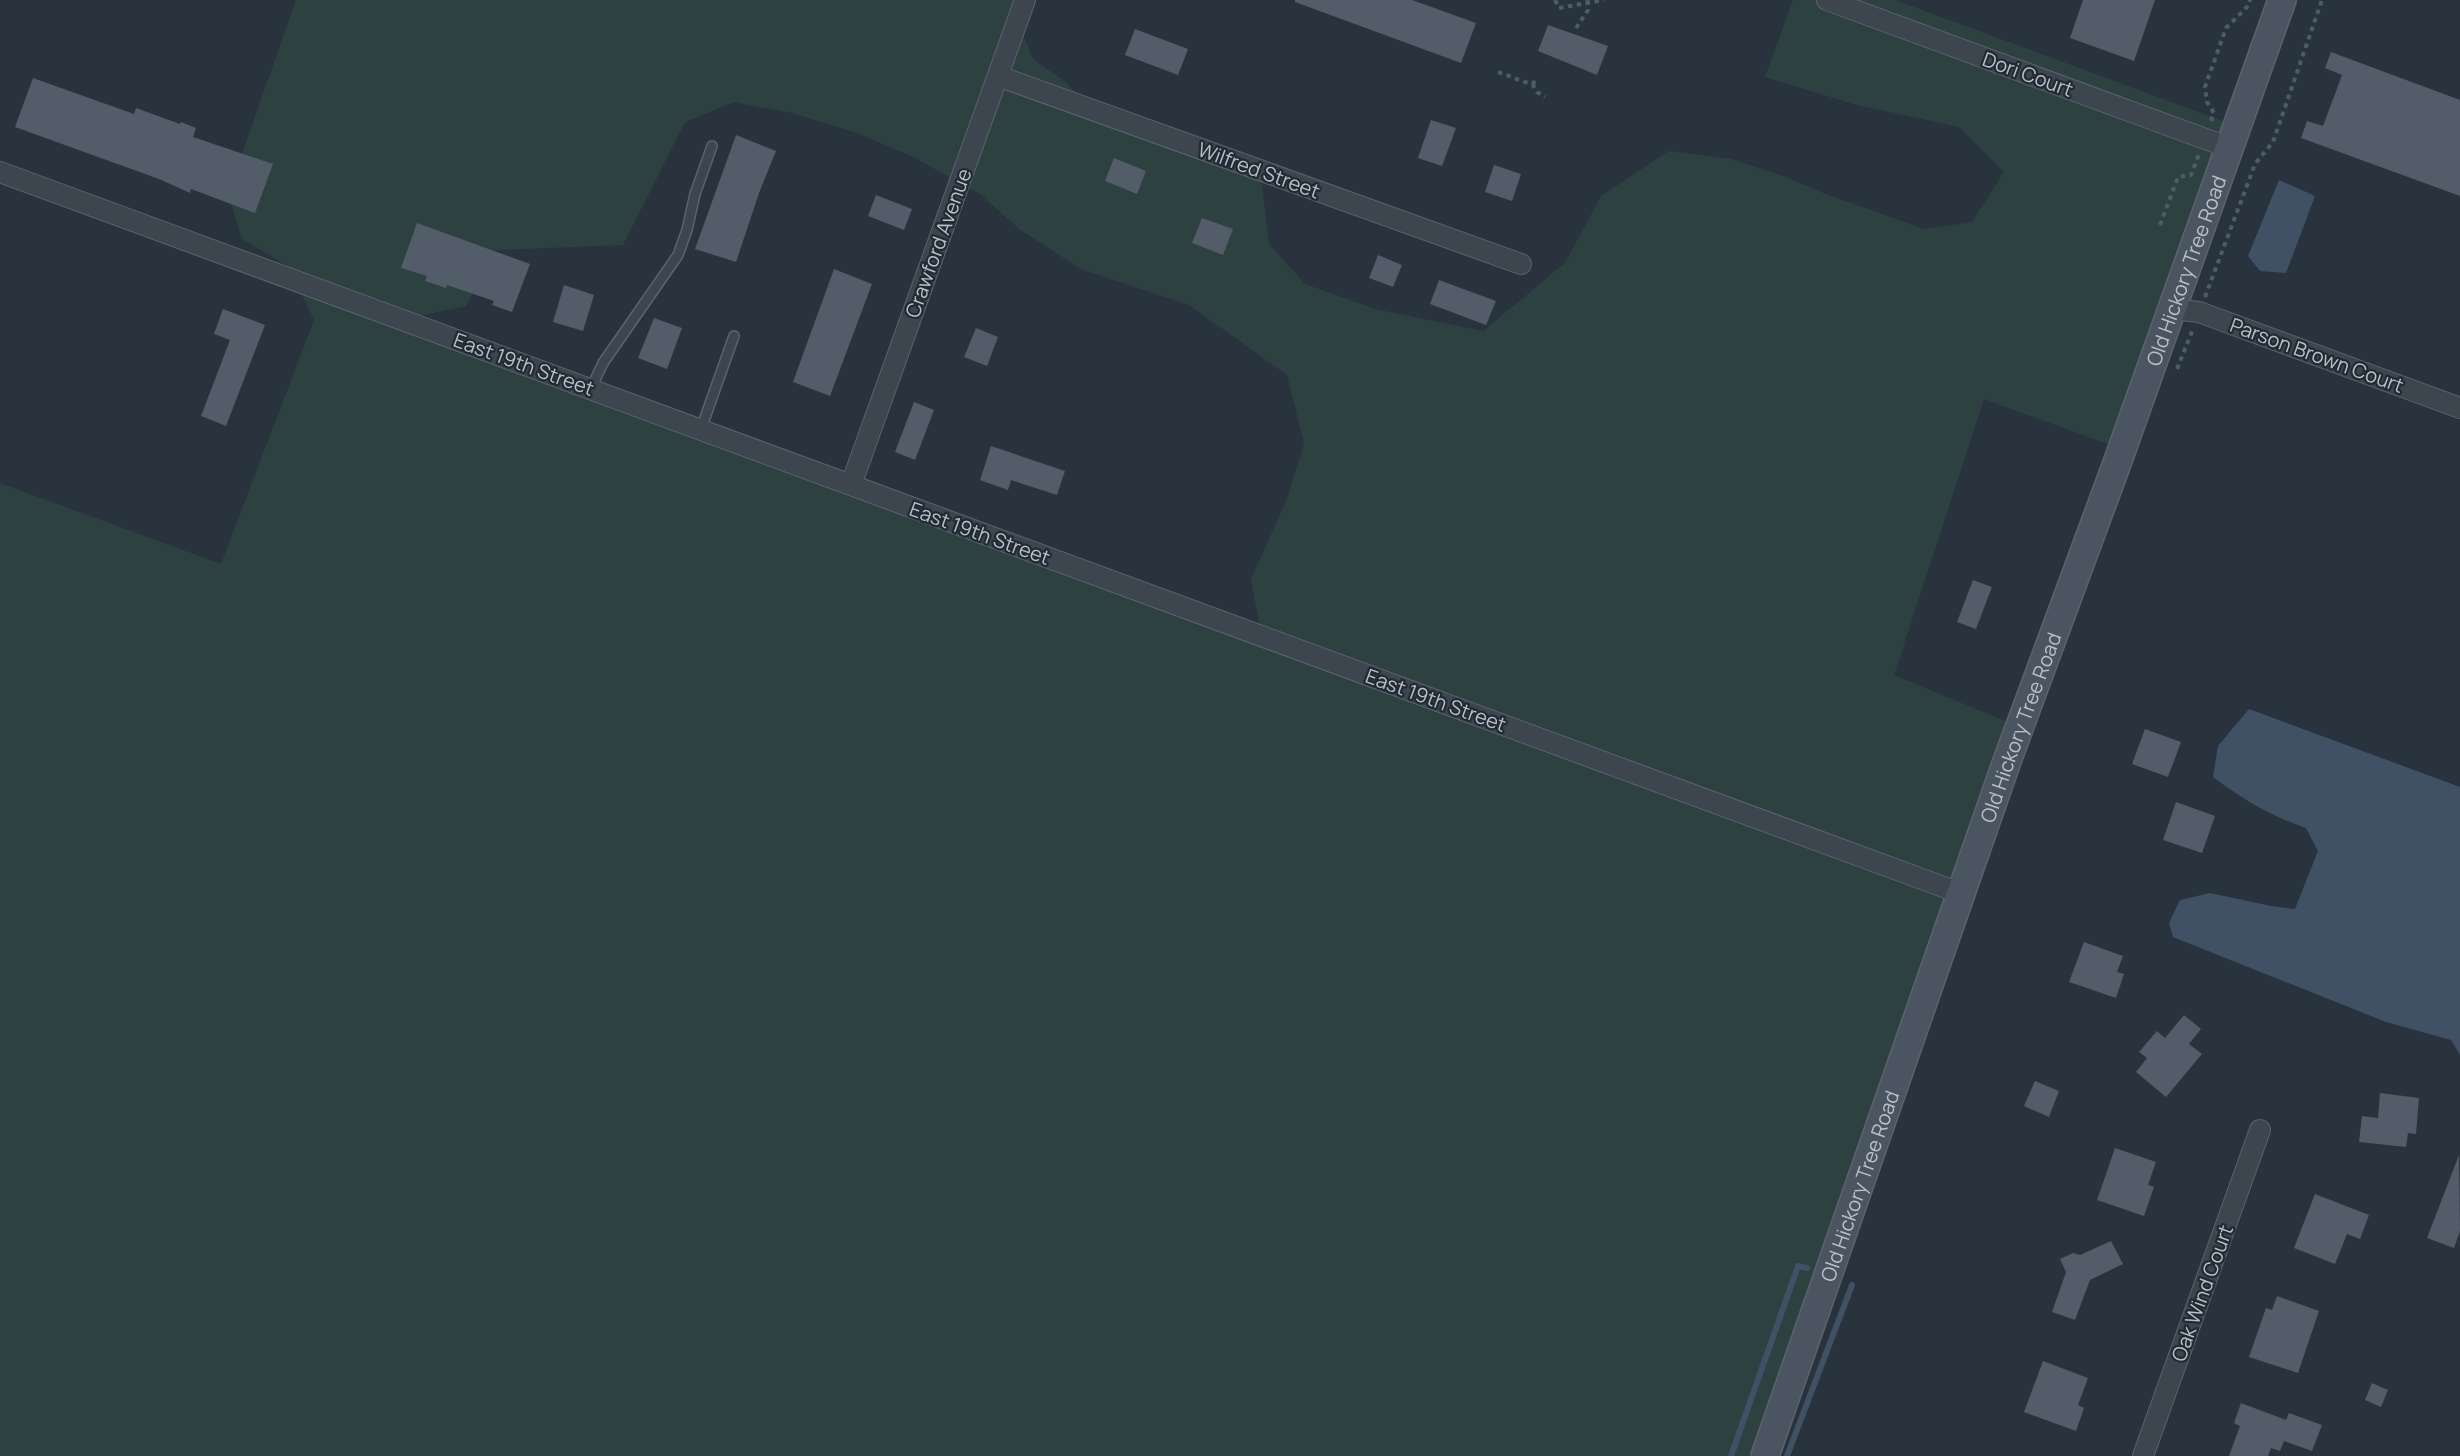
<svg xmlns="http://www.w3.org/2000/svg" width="2460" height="1456" font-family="Manrope,sans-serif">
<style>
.green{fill:#2e4141;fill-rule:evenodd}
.water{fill:#415165}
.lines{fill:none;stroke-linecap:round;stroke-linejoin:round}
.stream{stroke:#415165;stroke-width:6}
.building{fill:#535c69}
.lane-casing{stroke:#5b636c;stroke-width:12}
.street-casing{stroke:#5b636c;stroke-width:22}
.secondary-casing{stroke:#5b636c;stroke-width:30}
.path{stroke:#4d5e60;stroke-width:4;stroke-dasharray:4.5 4.5;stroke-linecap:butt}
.lane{stroke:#3d454e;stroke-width:9}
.street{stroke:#3d454e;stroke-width:20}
.secondary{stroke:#4b5461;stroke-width:27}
.labels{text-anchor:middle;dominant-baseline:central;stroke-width:4.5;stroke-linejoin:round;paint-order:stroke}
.street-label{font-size:20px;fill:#b9c0c9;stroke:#222a34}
</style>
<rect width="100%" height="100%" fill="#29333e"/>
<path class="green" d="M 296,0 L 1022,0 L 1020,27 L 1033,59 L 1067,83 L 1087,107 L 1227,151 L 1262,185 L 1269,244 L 1305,284 L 1375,309 L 1483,331 L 1565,263 L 1601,196 L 1669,151 L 1731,159 L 1786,177 L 1823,193 L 1924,229 L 1972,222 L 2004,172 L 1959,127 L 1853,104 L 1765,77 L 1793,0 L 1895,0 L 2228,123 L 2113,446 L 1984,399 L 1894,675 L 2010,723 L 1755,1456 L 0,1456 L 0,483 L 221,564 L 314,320 L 288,266 L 242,239 L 231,203 L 239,162 ZM 734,102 L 792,113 L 860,134 L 911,156 L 980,194 L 1019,229 L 1081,269 L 1189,305 L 1287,375 L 1304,443 L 1287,499 L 1251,579 L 1259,623 L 419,316 L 466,306 L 494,250 L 623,245 L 685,122 Z"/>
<path class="water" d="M 2279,180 L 2315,196 L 2286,273 L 2260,271 L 2248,256 Z
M 2249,709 L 2460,787 L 2460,1055 L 2451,1040 L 2386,1022 L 2173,937 L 2169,923 L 2180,900 L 2210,893 L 2271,906 L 2295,909 L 2318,851 L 2306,828 C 2269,815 2244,800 2213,777 L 2218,746 Z"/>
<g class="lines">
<path class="stream" d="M 1731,1456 L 1798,1266 L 1807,1268
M 1787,1456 L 1852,1285"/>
</g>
<path class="building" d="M 1295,0 L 1412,0 L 1476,23 L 1461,63 L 1295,2 Z
M 2083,0 L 2155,0 L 2134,61 L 2070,38 Z
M 1548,25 L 1608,46 L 1597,75 L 1538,51 Z
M 1135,29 L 1188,49 L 1178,75 L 1125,55 Z
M 2331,52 L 2460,100 L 2460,196 L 2301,138 L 2307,121 L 2323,126 L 2342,75 L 2325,68 Z
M 33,78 L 134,114 L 136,108 L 180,124 L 181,122 L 196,128 L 193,137 L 273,164 L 255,213 L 191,189 L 190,193 L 159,179 L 15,127 Z
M 1431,120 L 1456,128 L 1442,166 L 1418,158 Z
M 736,135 L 776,151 L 759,193 L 736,262 L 695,249 Z
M 1114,158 L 1146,171 L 1137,194 L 1105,181 Z
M 1494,165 L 1521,174 L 1512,201 L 1485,192 Z
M 876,195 L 912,209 L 904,230 L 868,216 Z
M 1202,218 L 1233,229 L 1223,255 L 1192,243 Z
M 417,223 L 530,264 L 512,312 L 492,305 L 494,301 L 447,285 L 446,288 L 425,281 L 427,276 L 401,268 Z
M 1378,255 L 1402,265 L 1393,287 L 1369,278 Z
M 834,269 L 872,284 L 830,396 L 793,382 Z
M 1439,280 L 1496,301 L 1486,325 L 1430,304 Z
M 564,285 L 594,295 L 583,331 L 553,322 Z
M 223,309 L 265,325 L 226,426 L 201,416 L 230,340 L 214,334 Z
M 654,318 L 682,328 L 667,369 L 638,358 Z
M 976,328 L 998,337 L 987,366 L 964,357 Z
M 914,402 L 934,410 L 915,460 L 895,452 Z
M 991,446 L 1065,471 L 1057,495 L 1011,480 L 1008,490 L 980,480 Z
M 1973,580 L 1992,587 L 1976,629 L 1957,622 Z
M 2145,729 L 2181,742 L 2168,777 L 2132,764 Z
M 2176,802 L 2215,816 L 2202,853 L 2163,840 Z
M 2084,942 L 2123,956 L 2117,972 L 2124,974 L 2116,998 L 2069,982 Z
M 2184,1015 L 2201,1029 L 2189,1044 L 2202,1054 L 2166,1097 L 2136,1072 L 2147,1058 L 2139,1052 L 2157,1031 L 2165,1038 Z
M 2035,1081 L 2059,1091 L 2049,1117 L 2024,1106 Z
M 2380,1093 L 2419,1098 L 2416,1134 L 2408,1133 L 2406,1147 L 2359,1142 L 2362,1116 L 2378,1118 Z
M 2115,1148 L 2156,1162 L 2148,1185 L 2154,1187 L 2144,1216 L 2097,1200 Z
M 2459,1155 L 2460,1231 L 2454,1248 L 2427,1238 Z
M 2315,1194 L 2369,1215 L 2360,1239 L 2347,1234 L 2335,1264 L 2294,1248 Z
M 2111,1241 L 2123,1264 L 2090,1280 L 2075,1320 L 2052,1312 L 2066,1272 L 2060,1259 L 2073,1253 L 2080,1255 Z
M 2277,1296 L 2319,1311 L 2298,1373 L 2249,1357 L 2266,1308 L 2272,1310 Z
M 2043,1361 L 2088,1378 L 2078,1405 L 2084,1408 L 2076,1431 L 2024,1412 Z
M 2372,1383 L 2388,1390 L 2381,1407 L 2365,1400 Z
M 2241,1403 L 2286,1420 L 2289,1413 L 2322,1425 L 2312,1451 L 2284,1441 L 2280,1451 L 2271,1448 L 2268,1456 L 2229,1456 L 2240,1426 L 2234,1423 Z"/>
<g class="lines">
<defs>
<path id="lane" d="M 591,388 L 603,363 L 678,255 L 687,230 L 695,194 L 712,146
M 701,429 L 734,336"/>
<path id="street" d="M 1827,0 L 2230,148
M 998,76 L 1521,264
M 0,172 L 1960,893
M 2172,309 L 2199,312 L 2460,408
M 851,485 L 1025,0
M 2143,1456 L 2260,1130"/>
<g id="secondary">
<path id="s1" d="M 1765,1456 L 2007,761 L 2116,466 L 2282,0"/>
</g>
</defs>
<use href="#lane" class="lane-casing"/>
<use href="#street" class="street-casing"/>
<use href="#secondary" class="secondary-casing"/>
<path class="path" d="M 1555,0 L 1559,8 L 1604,0
M 1576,28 L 1588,10 L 1587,0
M 1498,72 L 1533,85 L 1537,92 L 1545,97
M 1533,85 L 1535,78
M 2211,121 L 2214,113 L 2207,102 L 2205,87 L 2226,28 L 2249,5 L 2250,0
M 2160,225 L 2178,177 L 2191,175 L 2199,154
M 2205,297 L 2255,164 L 2273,142 L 2322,0
M 2177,369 L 2193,329"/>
<use href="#lane" class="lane"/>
<use href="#street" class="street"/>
<use href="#secondary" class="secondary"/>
</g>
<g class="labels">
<g class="street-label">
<text transform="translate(2028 74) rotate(20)">Dori Court</text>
<text transform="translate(1259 170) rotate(20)">Wilfred Street</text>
<text transform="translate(938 243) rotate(-70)">Crawford Avenue</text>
<text stroke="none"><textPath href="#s1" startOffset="1258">Old Hickory Tree Road</textPath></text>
<text transform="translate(2317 355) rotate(20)">Parson Brown Court</text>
<text transform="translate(524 364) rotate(20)">East 19th Street</text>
<text transform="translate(980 533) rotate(20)">East 19th Street</text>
<text transform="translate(1436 700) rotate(20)">East 19th Street</text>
<text stroke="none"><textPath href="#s1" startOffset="772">Old Hickory Tree Road</textPath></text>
<text stroke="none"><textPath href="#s1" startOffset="286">Old Hickory Tree Road</textPath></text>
<text transform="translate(2202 1293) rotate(-70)">Oak Wind Court</text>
</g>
</g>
</svg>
